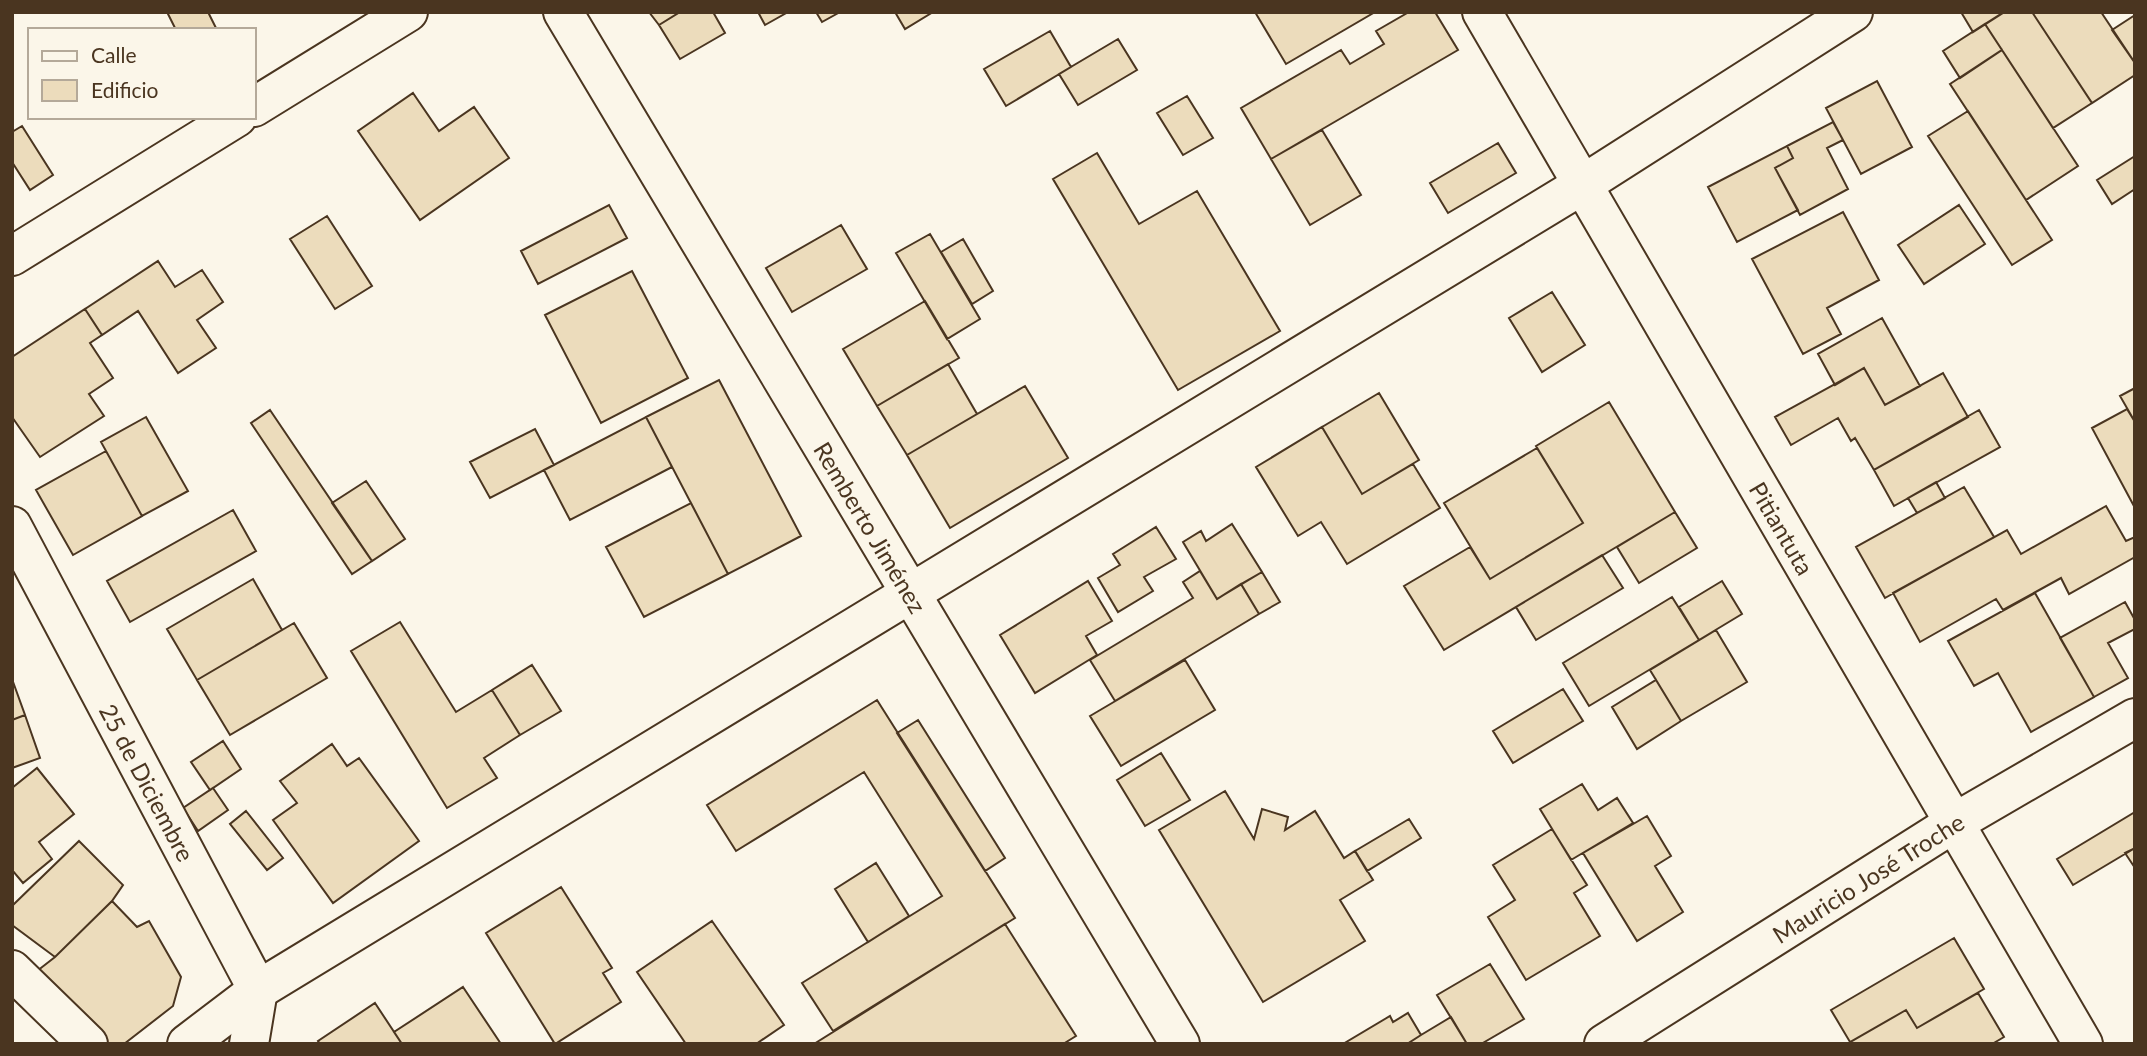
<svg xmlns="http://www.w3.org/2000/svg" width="2147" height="1056" font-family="Lato,sans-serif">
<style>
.building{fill:#ecdcbc;stroke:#4a3520;stroke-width:2}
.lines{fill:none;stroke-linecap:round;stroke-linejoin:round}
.minor-casing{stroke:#4a3520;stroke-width:42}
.minor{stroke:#fbf6e9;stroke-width:38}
.labels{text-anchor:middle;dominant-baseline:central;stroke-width:5;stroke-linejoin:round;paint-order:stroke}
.street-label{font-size:24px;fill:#4a3520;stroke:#fbf6e9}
</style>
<rect width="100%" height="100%" fill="#fbf6e9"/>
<path class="building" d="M 167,12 L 208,12 L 217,30 L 176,30 Z
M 649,12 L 680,12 L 659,25 Z
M 680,12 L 713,12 L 725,33 L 680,59 L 659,25 Z
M 758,12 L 788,12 L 765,25 Z
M 816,12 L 840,12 L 822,22 Z
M 895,12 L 933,12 L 905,29 Z
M 1255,12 L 1375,12 L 1286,64 Z
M 1409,12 L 1435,12 L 1458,50 L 1271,159 L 1241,108 L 1341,50 L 1350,64 L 1384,44 L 1376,31 Z
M 1961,12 L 2003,12 L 2003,13 L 1973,32 Z
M 2032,12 L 2101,12 L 2135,63 L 2135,75 L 2092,103 Z
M 2032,12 L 2092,103 L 2053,128 L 1985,24 L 2004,12 Z
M 2135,15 L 2135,63 L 2112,30 Z
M 1985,24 L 2002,50 L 1960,78 L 1943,51 Z
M 1050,31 L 1071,67 L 1006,106 L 984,69 Z
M 1118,39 L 1137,70 L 1078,105 L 1059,74 Z
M 2002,50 L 2078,166 L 2026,200 L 1950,84 Z
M 1877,81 L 1912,147 L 1861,174 L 1826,108 Z
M 413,93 L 439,131 L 474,107 L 509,158 L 420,220 L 358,131 Z
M 1187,96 L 1213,138 L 1183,155 L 1157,113 Z
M 1968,111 L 2052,240 L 2012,265 L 1928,136 Z
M 1833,122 L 1843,140 L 1827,148 L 1848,189 L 1800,215 L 1775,168 L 1793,158 L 1787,146 Z
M 22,126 L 53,175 L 30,190 L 12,162 L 12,132 Z
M 1322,130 L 1361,195 L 1310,225 L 1271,159 Z
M 1498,143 L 1516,173 L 1448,213 L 1430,183 Z
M 1787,146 L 1793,158 L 1775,168 L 1798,210 L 1737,242 L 1708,187 Z
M 1097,153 L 1139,224 L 1197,191 L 1280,331 L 1178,390 L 1053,179 Z
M 2135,156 L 2135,189 L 2112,204 L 2097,180 Z
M 609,205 L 627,238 L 538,284 L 521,251 Z
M 1959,205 L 1985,244 L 1924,284 L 1898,245 Z
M 1843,212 L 1879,280 L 1827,308 L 1841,334 L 1803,354 L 1752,259 Z
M 327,216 L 372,286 L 335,309 L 290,239 Z
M 841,225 L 867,269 L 792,312 L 766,268 Z
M 930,234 L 980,319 L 947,339 L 896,253 Z
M 963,239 L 993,291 L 972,304 L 941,252 Z
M 158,261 L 175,287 L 202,270 L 223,302 L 197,320 L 216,348 L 178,373 L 138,311 L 102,335 L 85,309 Z
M 632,271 L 688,378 L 601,423 L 545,315 Z
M 1552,292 L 1585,345 L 1542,372 L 1509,318 Z
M 925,301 L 959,358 L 877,406 L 843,349 Z
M 85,309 L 102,335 L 90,343 L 113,378 L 89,394 L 104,416 L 40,457 L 12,417 L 12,357 Z
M 1882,318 L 1920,386 L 1885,405 L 1864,368 L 1835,385 L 1818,354 Z
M 948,364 L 977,414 L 907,455 L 877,406 Z
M 1864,368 L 1885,405 L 1943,373 L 1968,417 L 1874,470 L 1855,438 L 1851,441 L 1838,418 L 1791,445 L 1775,417 Z
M 719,380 L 801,536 L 728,574 L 646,417 Z
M 1025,386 L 1068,458 L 950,528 L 907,455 Z
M 2135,388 L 2135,422 L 2120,396 Z
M 1379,393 L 1419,460 L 1362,494 L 1322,427 Z
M 1609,402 L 1675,512 L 1444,650 L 1404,586 L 1470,547 L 1490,579 L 1583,523 L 1536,446 Z
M 2127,409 L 2135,422 L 2135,508 L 2092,428 Z
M 270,410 L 372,561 L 352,574 L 251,423 Z
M 1979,410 L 2000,447 L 1894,506 L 1874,470 Z
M 146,417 L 188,491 L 142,516 L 101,442 Z
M 646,417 L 672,467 L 570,520 L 544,470 Z
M 1322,427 L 1362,494 L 1413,464 L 1440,508 L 1347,564 L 1321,522 L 1298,536 L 1256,467 Z
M 535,429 L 554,465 L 490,498 L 470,462 Z
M 1537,448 L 1583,523 L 1490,579 L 1444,503 Z
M 106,451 L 142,516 L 73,555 L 36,490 Z
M 366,481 L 405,539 L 372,561 L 332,503 Z
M 1936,482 L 1945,498 L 1917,513 L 1908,498 Z
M 1964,487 L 1994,537 L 1885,598 L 1856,547 Z
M 691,503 L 728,574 L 644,617 L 606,547 Z
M 2106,506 L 2126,541 L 2135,537 L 2135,557 L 2069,594 L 2061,578 L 2003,610 L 1996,599 L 1920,642 L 1893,593 L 2007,530 L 2021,554 Z
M 233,510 L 256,551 L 130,622 L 107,581 Z
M 1675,512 L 1697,548 L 1639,583 L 1617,547 Z
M 1232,524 L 1262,572 L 1217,599 L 1183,542 L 1201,531 L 1206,541 Z
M 1156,527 L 1176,559 L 1144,577 L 1153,591 L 1118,612 L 1098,578 L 1120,565 L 1113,554 Z
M 1602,555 L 1623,588 L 1536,640 L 1516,607 Z
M 1200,571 L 1217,599 L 1241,584 L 1259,614 L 1115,701 L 1090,660 L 1193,598 L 1183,582 Z
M 1262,572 L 1280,602 L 1259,614 L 1241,584 Z
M 253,579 L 282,630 L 197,680 L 167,629 Z
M 1088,581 L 1112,621 L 1086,636 L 1097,655 L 1035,693 L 1000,635 Z
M 1722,581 L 1742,614 L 1699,640 L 1679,607 Z
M 2035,593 L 2094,697 L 2031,732 L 1998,673 L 1974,686 L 1948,641 Z
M 1672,597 L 1699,640 L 1589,706 L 1563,663 Z
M 2125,602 L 2135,620 L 2135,629 L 2108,643 L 2128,678 L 2094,697 L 2060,638 Z
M 400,622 L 456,712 L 492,690 L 520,735 L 484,758 L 497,778 L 447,808 L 351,651 Z
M 294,623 L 327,678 L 230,735 L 197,680 Z
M 1716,630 L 1747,682 L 1681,721 L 1650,670 Z
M 1185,660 L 1215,710 L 1121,766 L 1090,716 Z
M 532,665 L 561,711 L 520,735 L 492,690 Z
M 12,679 L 25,715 L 12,720 Z
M 1656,680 L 1681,721 L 1637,749 L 1612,707 Z
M 1563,689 L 1583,721 L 1513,763 L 1493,731 Z
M 877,700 L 1015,918 L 833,1031 L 802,983 L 942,896 L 864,772 L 736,851 L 707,805 Z
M 25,715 L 40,758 L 12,768 L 12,720 Z
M 918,720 L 1005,858 L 985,871 L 897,733 Z
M 223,741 L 241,769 L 210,790 L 191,762 Z
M 332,744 L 347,766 L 359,758 L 419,841 L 333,903 L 273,820 L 297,803 L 280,781 Z
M 1161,753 L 1190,800 L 1145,826 L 1117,780 Z
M 37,768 L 74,814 L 39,842 L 52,859 L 23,883 L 12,870 L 12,788 Z
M 1582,784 L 1598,810 L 1617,798 L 1633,823 L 1571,860 L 1540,809 Z
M 213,788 L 228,810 L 198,831 L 183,808 Z
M 1225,791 L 1254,839 L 1262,809 L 1288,817 L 1285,830 L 1315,811 L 1344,858 L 1355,851 L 1373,880 L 1340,900 L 1365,941 L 1263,1002 L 1159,830 Z
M 246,811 L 283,858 L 267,870 L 230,824 Z
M 2135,812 L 2135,848 L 2073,885 L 2057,859 Z
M 1647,816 L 1671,856 L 1655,866 L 1683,912 L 1637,941 L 1583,853 Z
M 1409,819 L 1421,838 L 1367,871 L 1355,851 Z
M 1552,829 L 1587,885 L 1574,893 L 1600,936 L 1526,980 L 1488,917 L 1515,900 L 1493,865 Z
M 79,841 L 123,885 L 112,901 L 55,957 L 12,925 L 12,906 Z
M 2135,848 L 2135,868 L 2125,853 Z
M 876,863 L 909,916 L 868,942 L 835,889 Z
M 561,887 L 612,968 L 603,973 L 621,1002 L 555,1044 L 486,933 Z
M 112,901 L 137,927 L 149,921 L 181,977 L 173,1006 L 124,1044 L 93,1044 L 28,978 L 55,957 Z
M 712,921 L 784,1025 L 756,1044 L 686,1044 L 637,972 Z
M 1005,924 L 1076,1036 L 1063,1044 L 814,1044 Z
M 1954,938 L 1984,989 L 1917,1028 L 1906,1010 L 1850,1042 L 1831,1010 Z
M 1490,964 L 1524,1019 L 1481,1044 L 1467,1044 L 1437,995 Z
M 463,987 L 501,1044 L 402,1044 L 394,1032 Z
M 1978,993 L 2004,1037 L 1992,1044 L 1847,1044 L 1906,1010 L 1917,1028 Z
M 375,1003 L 402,1044 L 320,1044 L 318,1041 Z
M 1408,1013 L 1421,1035 L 1407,1044 L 1343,1044 L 1390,1016 L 1393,1022 Z
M 1451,1017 L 1467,1044 L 1407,1044 L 1421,1035 Z"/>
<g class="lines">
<defs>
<g id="minor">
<path id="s1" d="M 563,12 L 1180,1044"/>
<path id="s2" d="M 1482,12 L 2083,1044"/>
<path d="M 254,107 L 408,12"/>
<path d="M 12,256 L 237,117"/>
<path id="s3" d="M 12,526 L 258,990 L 249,1044"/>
<path d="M 12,970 L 88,1044"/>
<path d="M 187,1044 L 258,990 L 1582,185 L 1853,12"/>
<path id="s4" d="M 1604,1044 L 1954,823 L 2135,718"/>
</g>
</defs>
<use href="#minor" class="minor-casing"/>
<use href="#minor" class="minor"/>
</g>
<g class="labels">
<g class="street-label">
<text stroke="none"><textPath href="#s1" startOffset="600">Remberto Jiménez</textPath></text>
<text stroke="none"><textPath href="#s2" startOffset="597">Pitiantuta</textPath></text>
<text stroke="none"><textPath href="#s3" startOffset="290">25 de Diciembre</textPath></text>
<text stroke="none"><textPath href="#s4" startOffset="312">Mauricio José Troche</textPath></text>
</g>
</g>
<rect width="2147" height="1056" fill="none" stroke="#4a3520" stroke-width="28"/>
<rect x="28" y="28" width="228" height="91" fill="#fbf6e9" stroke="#b4a999" stroke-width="2"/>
<rect x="42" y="51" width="35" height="10" fill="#fbf6e9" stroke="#b4a999" stroke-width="2"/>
<text x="91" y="63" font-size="21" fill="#4a3520">Calle</text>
<rect x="42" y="80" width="35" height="21" fill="#ecdcbc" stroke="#b4a999" stroke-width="2"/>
<text x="91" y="98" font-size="21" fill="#4a3520">Edificio</text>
</svg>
